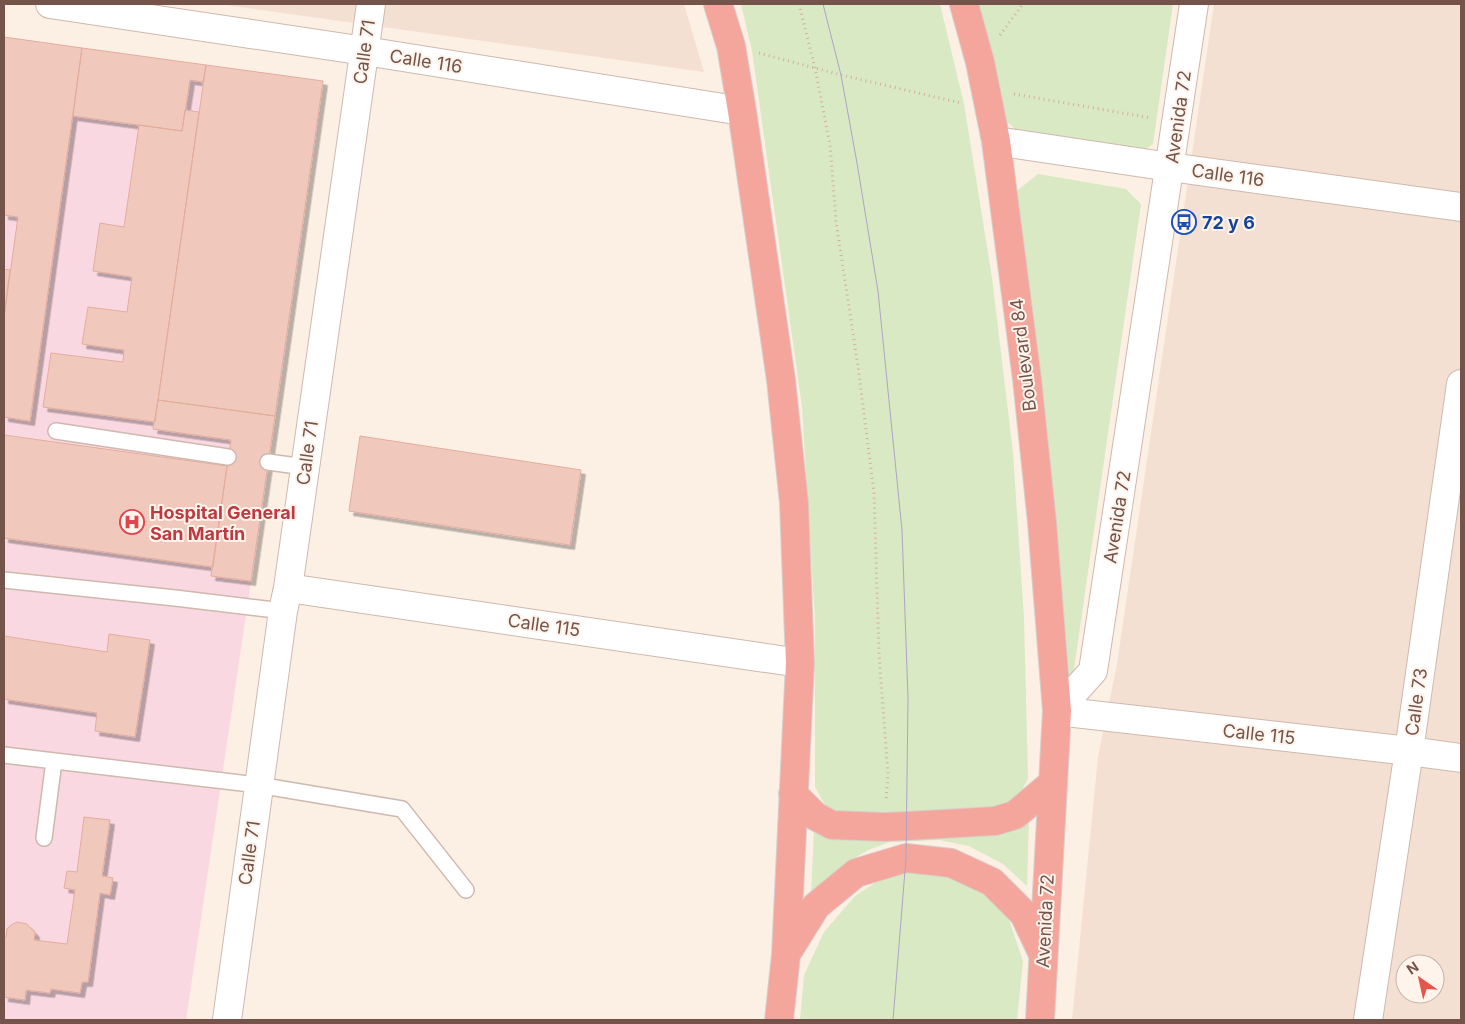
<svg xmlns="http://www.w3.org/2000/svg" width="1465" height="1024" font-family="Inter,sans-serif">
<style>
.residential{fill:#f3e0d3;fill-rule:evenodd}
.medical{fill:#fad8e1}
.green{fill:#d8e9c3}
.building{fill:#f1c9bc;stroke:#e3ad9d;filter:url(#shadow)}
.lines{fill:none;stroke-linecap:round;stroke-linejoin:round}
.lane-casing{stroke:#cfb8ae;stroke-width:18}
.street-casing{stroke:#cfb8ae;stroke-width:30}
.secondary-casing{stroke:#d2b7ab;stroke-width:30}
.highway-casing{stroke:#d8cfcc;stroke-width:30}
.path{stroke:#d6ada0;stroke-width:3;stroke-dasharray:1 4;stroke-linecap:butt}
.lane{stroke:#fff;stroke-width:15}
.street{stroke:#fff;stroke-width:28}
.secondary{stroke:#fff;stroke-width:28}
.highway{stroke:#f5a69c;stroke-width:28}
.tram{stroke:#b0a3c5;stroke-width:1}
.labels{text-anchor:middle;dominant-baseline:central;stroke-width:4;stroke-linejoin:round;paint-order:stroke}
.street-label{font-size:18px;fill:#74534a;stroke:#fff4eb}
.transit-label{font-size:18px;font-weight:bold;fill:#164399;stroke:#fff4eb;text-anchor:start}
.health-label{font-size:18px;font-weight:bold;fill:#be3a42;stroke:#fff4eb;text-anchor:start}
</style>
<defs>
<filter id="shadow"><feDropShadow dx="4.5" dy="4.5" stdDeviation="0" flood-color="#0004"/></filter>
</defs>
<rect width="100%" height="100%" fill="#fcefe4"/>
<path class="residential" d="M 219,4 L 684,4 L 704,72 Z
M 1214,4 L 1461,4 L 1461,1020 L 1072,1020 L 1098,757 L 1117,664 ZM 1405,964 L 1435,964 L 1435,994 L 1405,994 Z"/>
<path class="medical" d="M 4,37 L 323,81 L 251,581 L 186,1020 L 4,1020 Z"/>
<path class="green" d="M 741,4 L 940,4 L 964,104 L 992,278 L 1013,453 L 1024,618 L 1028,779 L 1018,797 L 1000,809 L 839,814 L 825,805 L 815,787 L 815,620 L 802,407 L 752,51 Z
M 976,4 L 1173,4 L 1153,144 L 1139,154 L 1022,135 L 1006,121 Z
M 1038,174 L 1126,189 L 1141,204 L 1072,683 L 1064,664 L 1014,193 Z
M 1029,817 L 1027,886 L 1003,864 L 969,846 L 939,840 L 890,842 L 868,850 L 843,865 L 827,879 L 811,897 L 814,829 Z
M 916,872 L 945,875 L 981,888 L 1009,920 L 1023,961 L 1017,1020 L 800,1020 L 804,975 L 824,932 L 855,896 L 888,874 Z"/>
<path class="building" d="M 4,37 L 82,48 L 30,421 L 4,417 L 4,317 L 18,217 L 4,215 Z
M 82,48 L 206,65 L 203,82 L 190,80 L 182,131 L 73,116 Z
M 206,65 L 323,81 L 275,416 L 158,400 Z
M 185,110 L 199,112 L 155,422 L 43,407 L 51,353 L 123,362 L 124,350 L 82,344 L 88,307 L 127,312 L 132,277 L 93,271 L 100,223 L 124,227 L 139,125 L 182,131 Z
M 4,269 L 10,270 L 4,317 Z
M 158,400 L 275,416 L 251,581 L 211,576 L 231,440 L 153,429 Z
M 4,435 L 227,466 L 213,567 L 4,538 Z
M 360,436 L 581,470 L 570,545 L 349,511 Z
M 109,634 L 150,640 L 135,737 L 95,731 L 97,713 L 4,699 L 4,636 L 107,652 Z
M 84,817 L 110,820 L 102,876 L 113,878 L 110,895 L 100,893 L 88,982 L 82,982 L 80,993 L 51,989 L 50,993 L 26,990 L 25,1000 L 4,997 L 4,937 L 6,937 L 7,929 L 11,925 L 17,922 L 27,924 L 35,933 L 34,940 L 67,944 L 75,890 L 64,888 L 67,871 L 77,872 Z"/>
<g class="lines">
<defs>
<path id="lane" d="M 56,431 L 228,457
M 268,462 L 305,467
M 4,580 L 175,598 L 283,611
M 4,755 L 258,785 L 402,809 L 466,890
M 44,838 L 54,761"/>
<path id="street" d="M 50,4 L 365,51 L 742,111
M 996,141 L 1170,167 L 1461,207
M 288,588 L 800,663
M 1057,711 L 1409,751 L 1461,758
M 227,1020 L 283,611 L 288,588 L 371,4
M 1368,1020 L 1409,751 L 1461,384"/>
<path id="secondary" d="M 1057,711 L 1093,671 L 1194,4"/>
<path id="highway" d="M 718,4 L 731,46 L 742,111 L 781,380 L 794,503 L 800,663 L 786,955 L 779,1020
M 964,4 L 980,62 L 996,141 L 1027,379 L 1042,522 L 1057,711 L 1040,1020
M 793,794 L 815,816 L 832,825 L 885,827 L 907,826 L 995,821 L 1015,815 L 1053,783
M 788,951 L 816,906 L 856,873 L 906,858 L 951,863 L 992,882 L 1024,914 L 1042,952"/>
</defs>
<use href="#lane" class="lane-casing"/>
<use href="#street" class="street-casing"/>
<use href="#secondary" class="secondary-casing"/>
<use href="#highway" class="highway-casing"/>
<path class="path" d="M 799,4 L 815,68 L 830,145 L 836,222 L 858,366 L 874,493 L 879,654 L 888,774 L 886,801
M 1000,35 L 1023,4
M 759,53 L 841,75 L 961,103
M 1014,94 L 1151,118"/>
<use href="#lane" class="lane"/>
<use href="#street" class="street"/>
<use href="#secondary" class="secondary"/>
<use href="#highway" class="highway"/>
<path class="tram" d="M 823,4 L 841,75 L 857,163 L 878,291 L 902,530 L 908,698 L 906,858 L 893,1020"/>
</g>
<defs>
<symbol id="bus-ring" viewBox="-11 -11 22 22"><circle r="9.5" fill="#fff4eb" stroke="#1a4fb4" stroke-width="1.5"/><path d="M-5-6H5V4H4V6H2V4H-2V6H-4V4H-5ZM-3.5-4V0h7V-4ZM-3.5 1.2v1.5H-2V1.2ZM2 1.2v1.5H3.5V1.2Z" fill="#1a4fb4"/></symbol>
<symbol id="hospital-ring" viewBox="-11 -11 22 22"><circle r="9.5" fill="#fff4eb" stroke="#e0444e" stroke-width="1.5"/><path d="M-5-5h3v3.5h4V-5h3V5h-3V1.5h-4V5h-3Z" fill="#e0444e"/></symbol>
</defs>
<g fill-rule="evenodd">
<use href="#bus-ring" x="1170" y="208" width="28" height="28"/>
<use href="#hospital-ring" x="118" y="508" width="28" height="28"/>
</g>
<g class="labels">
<g class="street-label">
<text transform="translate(364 52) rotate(-82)">Calle 71</text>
<text transform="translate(426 61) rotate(9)">Calle 116</text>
<text transform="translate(1178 117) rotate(-82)">Avenida 72</text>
<text transform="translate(1228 175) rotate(8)">Calle 116</text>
<text transform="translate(1023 355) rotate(-97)">Boulevard 84</text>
<text transform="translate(307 453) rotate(-82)">Calle 71</text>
<text transform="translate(1117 517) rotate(-81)">Avenida 72</text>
<text transform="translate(544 625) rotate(8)">Calle 115</text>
<text transform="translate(1416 702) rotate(-82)">Calle 73</text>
<text transform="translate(1259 734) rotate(6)">Calle 115</text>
<text transform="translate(249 853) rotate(-82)">Calle 71</text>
<text transform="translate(1045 921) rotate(-87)">Avenida 72</text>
</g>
<g class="transit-label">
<text x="1202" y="222">72 y 6</text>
</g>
<g class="health-label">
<text x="150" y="512">Hospital General<tspan x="150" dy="21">San Martín</tspan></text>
</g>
</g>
<rect width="1465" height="1024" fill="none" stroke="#74534a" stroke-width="10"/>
<g transform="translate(1420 979) rotate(326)"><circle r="24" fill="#fff4eb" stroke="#c7b4ab"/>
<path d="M0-4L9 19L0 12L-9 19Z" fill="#e4564b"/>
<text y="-8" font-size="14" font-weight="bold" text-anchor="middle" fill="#74534a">N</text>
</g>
</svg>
